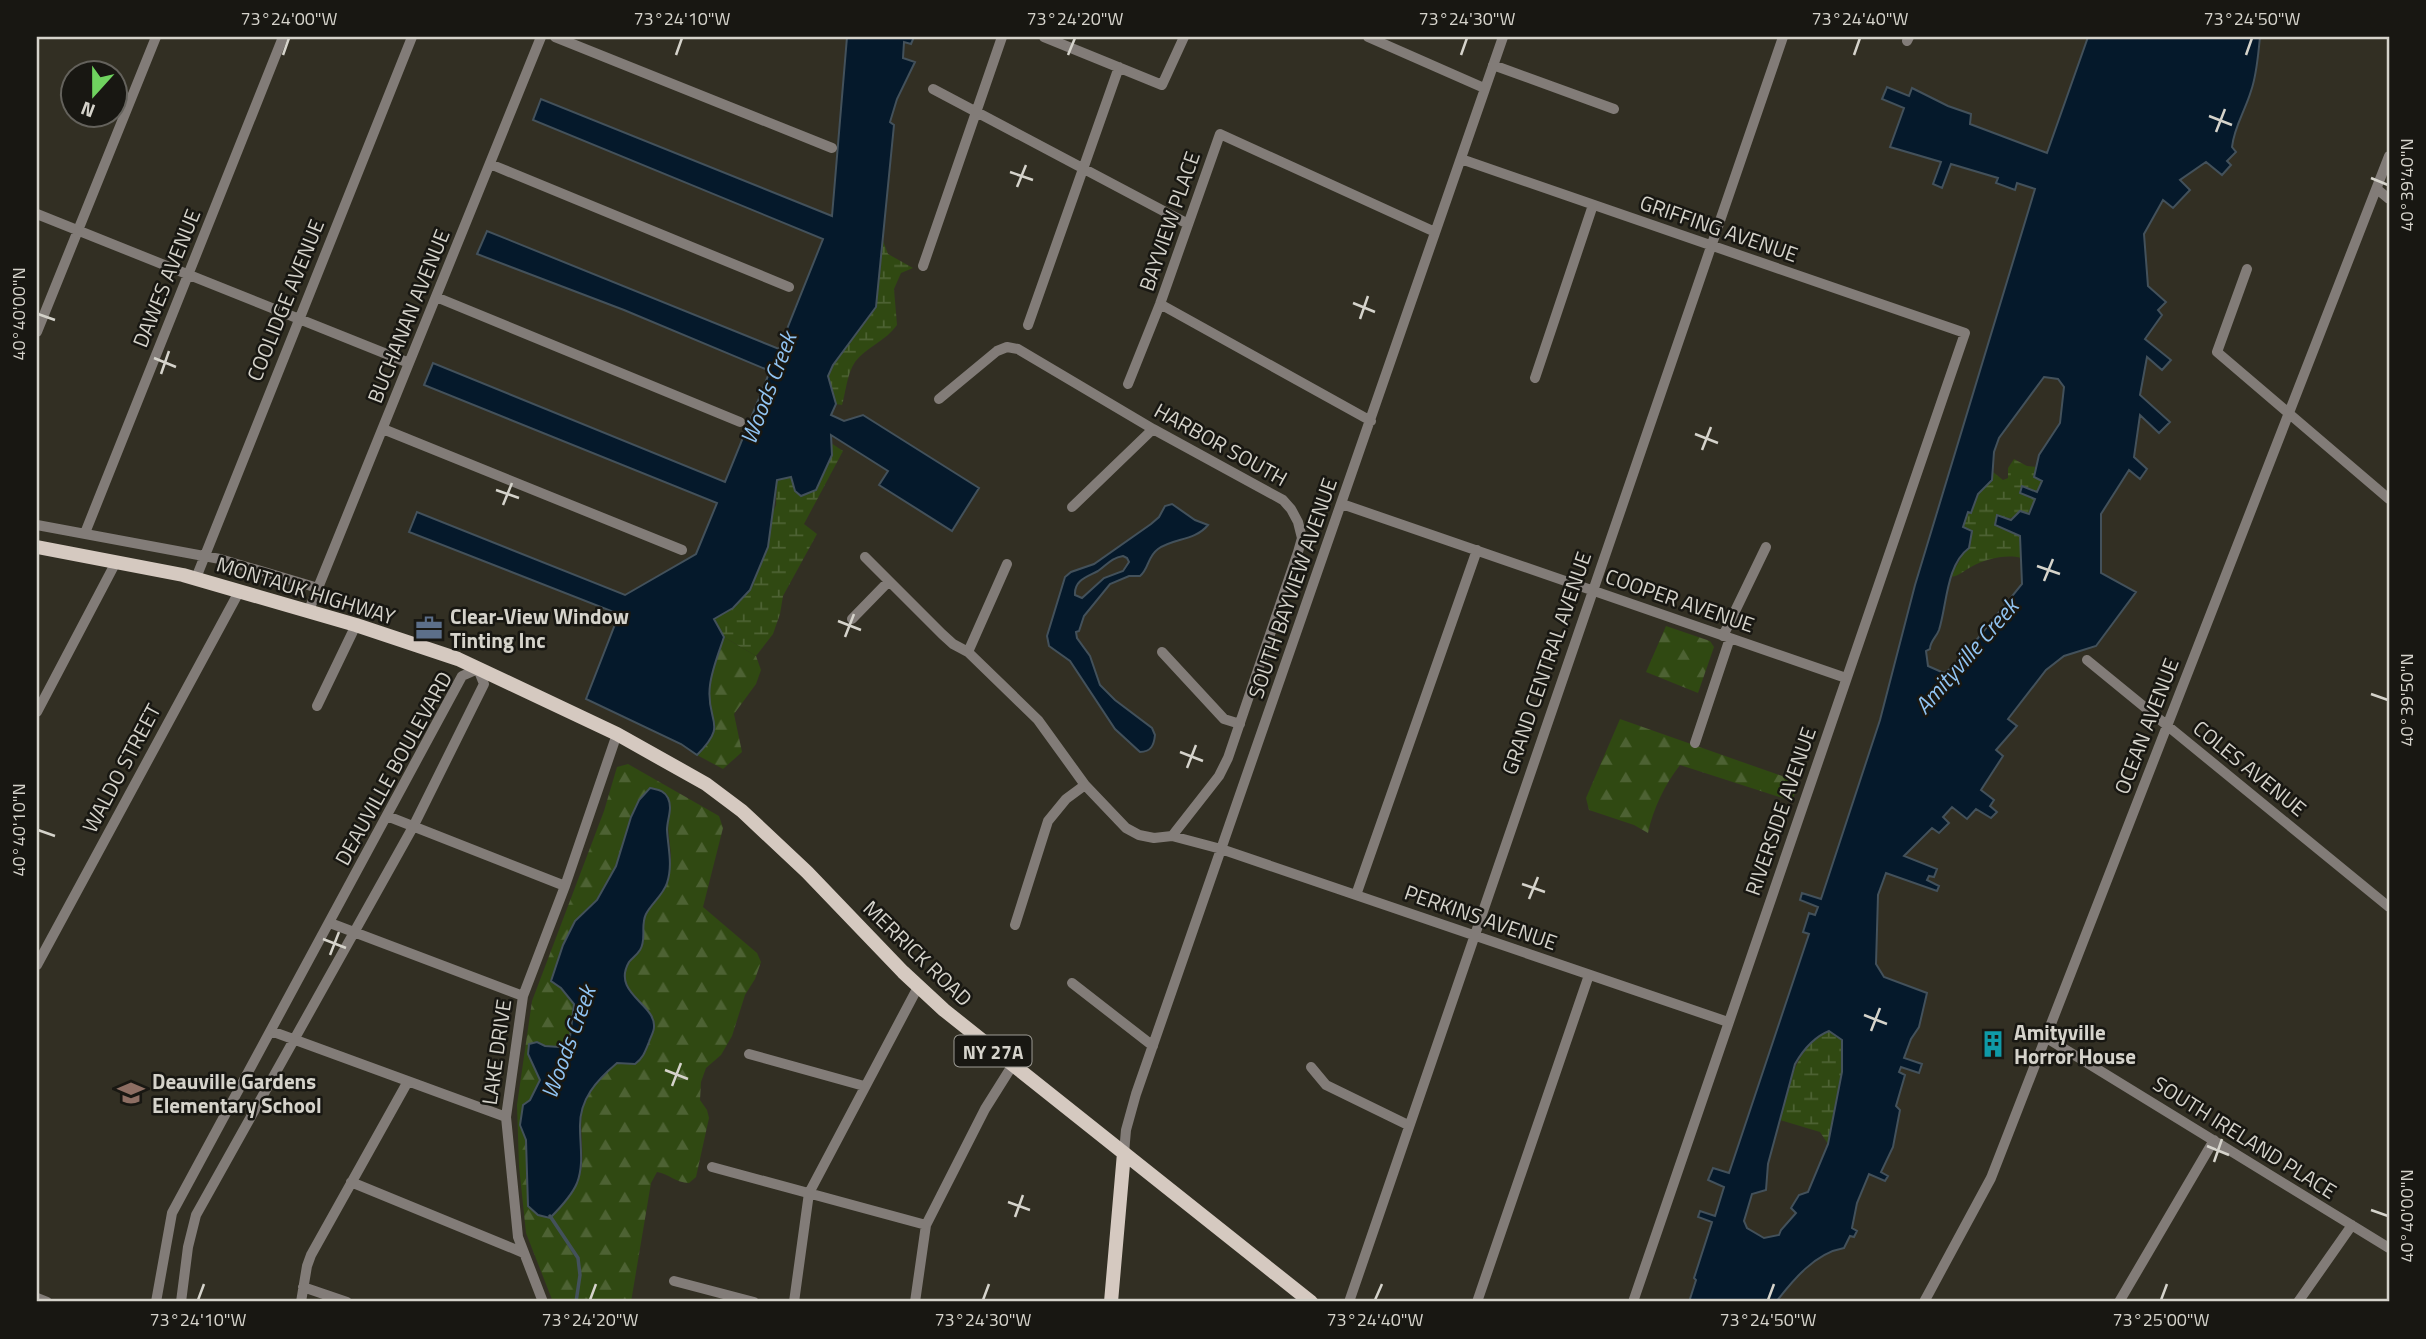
<svg xmlns="http://www.w3.org/2000/svg" width="2426" height="1339" font-family="'Titillium Web',sans-serif">
<style>
.forest{fill:url(#forest-firs);fill-rule:evenodd}
.wetland{fill:url(#wetland-marsh)}
.water{fill:#05192b;stroke:#43515b;stroke-width:2;fill-rule:evenodd}
.lines{fill:none;stroke-linecap:round;stroke-linejoin:round}
.stream{stroke:#43515b;stroke-width:3.5}
.minor{stroke:#827c78;stroke-width:10}
.major{stroke:#d5c9c0;stroke-width:14}
.ticks{fill:none;stroke:#d5d3cb;stroke-width:2.5}
.labels{text-anchor:middle;dominant-baseline:central;stroke-width:5;stroke-linejoin:round;paint-order:stroke}
.shield{fill:#181712;stroke:#9c9b94;stroke-width:2}
.shield-label{font-size:19px;font-weight:bold;fill:#d5d3cb}
.street-label{font-size:21px;fill:#d5d3cb;stroke:#181712}
.poi-label{font-size:21px;font-weight:bold;fill:#d5d3cb;stroke:#181712;text-anchor:start}
.water-label{font-size:23px;font-style:italic;fill:#91c4f3;stroke:#181712}
.neatline{fill:none;stroke:#d5d3cb;stroke-width:2.5}
.ticks-label{font-size:18px;text-anchor:middle;fill:#d5d3cb}
</style>
<defs>
<pattern id="forest-firs" width="22" height="20" patternUnits="userSpaceOnUse" patternTransform="scale(1.75)"><rect width="22" height="20" fill="#304912"/><path d="M5 1l3.5 6h-7zM16 11l3.5 6h-7z" fill="#4d6233"/></pattern>
<pattern id="wetland-marsh" width="20" height="14" patternUnits="userSpaceOnUse" patternTransform="scale(1.75)"><rect width="20" height="14" fill="#304912"/><path d="M1 5h8M5 5V1M11 12h8M15 12V8" fill="none" stroke="#4d6233"/></pattern>
</defs>
<rect width="100%" height="100%" fill="#322f23"/>
<path class="forest" d="M 1666,626 L 1710,641 L 1714,647 L 1698,693 L 1646,672 Z
M 724,637 L 756,656 L 761,670 L 756,684 L 734,714 L 742,752 L 723,769 L 697,755 C 729,723 705,723 710,685 C 712,669 719,652 724,637 Z
M 1620,719 L 1799,782 L 1792,801 L 1680,765 C 1665,784 1653,809 1648,833 L 1634,825 L 1589,810 L 1586,798 Z
M 628,764 L 719,816 L 723,828 L 703,907 L 757,953 L 761,962 L 755,979 L 745,995 L 732,1036 L 721,1055 L 706,1068 L 701,1082 L 700,1100 L 707,1110 L 709,1118 L 696,1177 L 689,1183 C 676,1183 669,1174 657,1172 L 651,1183 L 631,1302 L 553,1302 L 526,1233 L 519,1166 L 517,1105 L 532,1001 L 604,811 L 617,767 ZM 670,808 C 666,828 670,837 671,856 C 671,865 667,879 664,888 C 660,898 651,905 646,915 C 641,925 645,936 641,946 C 639,953 631,957 628,963 C 618,984 636,1001 650,1014 L 635,1064 L 617,1063 C 608,1071 596,1079 590,1089 C 571,1119 591,1153 577,1184 C 572,1196 559,1209 550,1218 L 528,1206 C 526,1185 527,1164 526,1144 C 525,1129 519,1120 523,1105 L 530,1100 L 540,1080 L 528,1054 L 537,1042 L 545,1046 L 559,1047 L 570,1037 L 574,1004 L 561,988 L 575,921 L 597,900 L 616,866 L 631,817 Z"/>
<path class="wetland" d="M 883,241 L 888,254 L 913,268 L 901,273 L 894,289 L 897,325 C 886,341 866,347 855,362 C 847,374 846,391 842,405 L 836,404 L 828,376 L 833,365 L 876,307 Z
M 831,443 L 843,451 L 804,524 L 817,534 L 783,596 L 780,614 L 773,634 L 756,656 L 724,637 L 714,619 L 733,608 L 776,505 L 777,480 L 791,477 L 795,491 L 832,455 Z
M 2014,459 L 2027,466 L 2037,467 L 2034,477 L 2042,480 L 2037,492 L 2020,492 L 2035,499 L 2029,514 L 2005,519 L 1995,525 L 2020,536 L 2021,558 C 2006,554 1985,559 1971,567 C 1963,571 1961,575 1951,577 C 1958,561 1969,548 1972,531 L 1962,527 L 1968,512 L 1971,512 L 1978,494 L 1992,480 L 1993,472 L 2003,480 L 2008,478 L 2008,468 Z
M 1829,1031 L 1842,1040 L 1842,1072 L 1828,1144 L 1820,1132 L 1780,1120 C 1789,1087 1794,1047 1829,1031 Z"/>
<path class="water" d="M 847,37 L 914,37 L 911,44 L 904,42 L 903,58 L 915,62 L 897,99 L 890,122 L 894,125 L 876,307 L 833,365 L 828,376 L 836,404 L 831,415 L 844,421 L 863,415 L 979,488 L 952,531 L 879,485 L 888,471 L 831,435 L 832,455 L 816,490 L 801,496 L 795,491 L 791,477 L 777,480 L 768,547 L 750,590 L 733,608 L 714,619 L 724,637 C 719,652 712,669 710,685 C 705,723 730,722 697,755 L 681,744 L 586,699 L 619,614 L 409,532 L 417,512 L 625,595 L 696,554 L 717,503 L 424,385 L 433,363 L 725,482 L 770,371 L 624,310 L 477,254 L 487,231 L 779,349 L 823,239 L 533,120 L 541,99 L 832,216 Z
M 2088,37 L 2260,37 C 2258,55 2257,74 2251,91 C 2245,111 2234,127 2232,147 L 2236,152 L 2227,161 L 2231,165 L 2222,175 L 2206,162 L 2180,180 L 2190,190 L 2173,208 L 2163,200 L 2144,234 L 2148,286 L 2166,302 L 2158,310 L 2162,315 L 2145,339 L 2171,360 L 2162,370 L 2147,357 L 2140,395 L 2170,422 L 2159,433 L 2140,415 L 2134,457 L 2147,469 L 2140,479 L 2129,470 L 2101,514 L 2101,573 L 2136,592 L 2096,646 L 2064,656 L 2046,670 L 2008,719 L 2017,726 L 1996,750 L 2003,756 L 1981,790 L 1994,800 L 1990,806 L 1997,812 L 1991,818 L 1976,809 L 1967,819 L 1952,807 L 1943,817 L 1949,823 L 1939,833 L 1932,828 L 1904,856 L 1937,869 L 1934,877 L 1929,876 L 1927,880 L 1939,886 L 1937,891 L 1886,873 L 1878,895 L 1876,964 L 1884,977 L 1927,993 L 1919,1027 L 1911,1039 L 1904,1058 L 1922,1064 L 1919,1073 L 1901,1067 L 1899,1072 L 1905,1075 L 1896,1106 L 1900,1110 L 1893,1147 L 1881,1172 L 1888,1176 L 1885,1181 L 1869,1174 L 1857,1203 L 1852,1228 L 1857,1231 L 1854,1237 L 1850,1236 L 1844,1248 C 1815,1253 1793,1280 1776,1302 L 1689,1302 L 1696,1280 L 1694,1278 L 1712,1222 L 1698,1217 L 1700,1211 L 1715,1216 L 1724,1187 L 1708,1180 L 1713,1168 L 1729,1173 L 1809,934 L 1803,932 L 1809,913 L 1815,915 L 1818,907 L 1800,900 L 1802,893 L 1821,899 L 1880,720 L 1915,585 L 2035,189 L 2017,183 L 2015,190 L 1996,183 L 1998,178 L 1951,164 L 1942,188 L 1933,184 L 1941,162 L 1890,147 L 1904,108 L 1882,99 L 1887,87 L 1909,96 L 1912,88 L 1948,106 L 1971,114 L 1970,124 L 2047,153 ZM 2044,377 L 2058,379 L 2064,387 L 2060,423 L 2039,455 L 2034,477 L 2042,481 L 2037,492 L 2022,486 L 2020,493 L 2035,499 L 2029,514 L 2020,511 L 2011,520 L 1997,515 L 1995,525 L 2020,536 L 2022,584 L 1957,664 L 1944,673 L 1928,666 L 1926,651 L 1930,649 C 1930,641 1936,638 1939,630 C 1947,605 1946,565 1969,548 L 1972,531 L 1963,527 L 1968,512 L 1971,513 L 1978,494 L 1992,480 L 1994,452 L 1999,438 ZM 1829,1031 L 1842,1040 L 1842,1072 L 1828,1144 L 1808,1192 L 1799,1195 L 1791,1208 L 1796,1213 L 1781,1230 L 1779,1235 L 1764,1238 L 1747,1228 L 1744,1221 L 1752,1194 L 1766,1190 L 1768,1164 L 1795,1064 C 1803,1050 1814,1037 1829,1031 Z
M 1172,504 L 1195,520 L 1208,525 C 1195,541 1173,538 1158,549 C 1147,557 1149,569 1140,576 L 1129,576 L 1110,584 L 1084,616 L 1079,631 L 1076,632 L 1077,638 L 1090,656 L 1100,685 L 1115,700 L 1152,728 L 1155,735 C 1154,745 1151,752 1140,752 L 1115,729 L 1070,661 L 1049,646 L 1047,636 L 1065,577 L 1071,572 L 1094,564 L 1151,524 L 1159,517 L 1165,506 ZM 1123,556 L 1127,558 L 1129,562 L 1123,571 L 1104,578 L 1082,598 L 1075,595 C 1074,580 1087,577 1098,571 C 1107,565 1111,558 1123,556 Z
M 650,788 C 658,790 664,790 668,798 C 673,809 667,819 667,830 C 668,848 673,865 667,883 C 663,895 652,903 646,914 C 640,926 647,939 640,950 C 637,955 632,958 629,962 C 611,993 656,1004 654,1027 C 654,1032 650,1038 649,1042 C 645,1052 643,1058 635,1064 L 617,1063 C 597,1080 579,1099 580,1128 C 580,1146 584,1165 577,1183 C 572,1195 559,1209 550,1218 L 538,1215 L 528,1206 L 526,1140 L 520,1125 L 523,1105 L 530,1100 L 540,1080 L 528,1054 L 529,1044 L 537,1042 L 545,1046 L 559,1047 L 570,1037 L 574,1004 L 561,988 L 551,981 L 563,945 L 575,921 L 597,900 L 616,866 L 631,817 L 639,800 Z"/>
<g class="lines">
<path class="stream" d="M 550,1216 L 578,1258 L 580,1275 L 576,1302"/>
<path class="minor" d="M 555,37 L 832,148
M 1044,37 L 1162,85 L 1184,37
M 1368,37 L 1484,88
M 1907,41 L 1909,37
M 1493,65 L 1614,109
M 933,89 L 1188,224
M 1461,159 L 1965,333 L 1633,1302
M 490,164 L 789,287
M 2377,189 L 2389,199
M 37,214 L 409,363
M 923,266 L 1002,37
M 2247,269 L 2217,352 L 2389,499
M 436,297 L 740,422
M 1160,304 L 1371,421
M 1028,325 L 1119,67
M 37,332 L 156,37
M 1535,378 L 1593,205
M 1128,384 L 1160,304 L 1220,134 L 1435,232
M 939,399 L 997,351 L 1007,347 L 1018,349 L 1153,429 L 1283,500 L 1291,509 L 1298,522 L 1302,538 L 1298,552 L 1228,758 L 1219,776 L 1172,836
M 383,429 L 682,550
M 1342,504 L 1846,678
M 1072,507 L 1153,429
M 37,525 L 220,559 L 318,588
M 85,533 L 283,37
M 865,557 L 942,634 L 953,644 L 968,652
M 1007,564 L 968,652 L 1038,720 L 1085,785 L 1126,828 L 1139,835 L 1154,838 L 1172,836 L 1221,849 L 1728,1022
M 196,578 L 412,37
M 309,610 L 541,37
M 852,619 L 889,581
M 1723,636 L 1766,547
M 1162,652 L 1224,719 L 1240,724
M 2087,660 L 2389,907
M 317,706 L 356,625
M 37,712 L 116,562
M 1695,743 L 1730,638
M 387,816 L 565,886
M 1356,895 L 1477,550
M 330,923 L 523,996
M 1015,925 L 1048,821 L 1066,799 L 1085,785
M 37,965 L 240,590
M 1072,983 L 1153,1046
M 271,1031 L 506,1117
M 2045,1037 L 2389,1248
M 749,1054 L 864,1086
M 1311,1067 L 1326,1085 L 1408,1125
M 1124,1153 L 1126,1130 L 1136,1094 L 1503,37
M 712,1167 L 926,1225
M 351,1182 L 524,1253
M 674,1281 L 754,1302
M 303,1287 L 347,1302
M 37,1298 L 47,1302
M 156,1302 L 172,1213 L 462,676 L 478,669 L 484,684 L 413,827 L 196,1215 L 188,1247 L 181,1302
M 301,1302 L 307,1266 L 311,1255 L 407,1083
M 543,1302 L 518,1237 L 506,1117 L 523,996 L 565,886 L 617,734
M 794,1302 L 809,1193 L 918,987
M 915,1302 L 926,1225 L 985,1109 L 1012,1066
M 1349,1302 L 1783,37
M 1477,1302 L 1589,975
M 1924,1302 L 1991,1178 L 2389,156
M 2119,1302 L 2214,1140
M 2298,1302 L 2352,1225"/>
<path class="major" d="M 37,547 L 183,575 L 356,625 L 458,659 L 617,734 L 706,784 L 742,811 L 807,872 L 903,972 L 944,1010 L 1311,1302
M 1111,1302 L 1124,1153"/>
</g>
<path class="ticks" d="M 283,55 L 289,38M 676,55 L 682,38M 1068,55 L 1075,38M 1461,55 L 1467,38M 1854,55 L 1860,38M 2246,55 L 2252,38M 2209,116 L 2232,125M 2216,132 L 2225,109M 1010,172 L 1033,180M 2371,178 L 2388,185M 1017,187 L 1026,165M 1353,303 L 1375,312M 38,314 L 55,320M 1360,319 L 1368,296M 154,358 L 176,367M 161,374 L 169,351M 1695,434 L 1718,443M 1702,450 L 1711,427M 496,490 L 519,498M 503,505 L 512,483M 2037,566 L 2060,574M 2044,581 L 2053,559M 838,621 L 861,630M 845,637 L 854,614M 2371,694 L 2388,700M 1180,752 L 1203,761M 1187,768 L 1196,745M 38,830 L 55,836M 1522,884 L 1545,892M 1529,899 L 1538,877M 323,939 L 346,948M 330,955 L 339,932M 1864,1015 L 1887,1024M 1871,1031 L 1880,1008M 665,1070 L 688,1079M 672,1086 L 681,1063M 2207,1146 L 2229,1155M 2214,1162 L 2222,1139M 1008,1202 L 1030,1210M 2371,1210 L 2388,1216M 1015,1217 L 1023,1195M 198,1300 L 204,1284M 590,1300 L 596,1284M 983,1300 L 989,1284M 1375,1300 L 1382,1284M 1768,1300 L 1774,1284M 2161,1300 L 2167,1284"/>
<defs>
<symbol id="office-bare" viewBox="-9 -9 18 18"><path d="M-6-3h4V-5.5h4V-3h4V5H-6ZM-1-4.5V-3h2v-1.5ZM-6 0V1H6V0Z" fill="#5c6f8a" stroke="#181712" stroke-width="2.5" paint-order="stroke"/></symbol>
<symbol id="building-bare" viewBox="-9 -9 18 18"><path d="M-4-6H4V6H1V3H-1V6H-4ZM-2.5-4.3h1.7v1.8h-1.7ZM.8-4.3h1.7v1.8H.8ZM-2.5-1h1.7V.8h-1.7ZM.8-1h1.7V.8H.8Z" fill="#0f9aa8" stroke="#181712" stroke-width="2.5" paint-order="stroke"/></symbol>
<symbol id="school-bare" viewBox="-9 -9 18 18"><path d="M0-5L7-2L0 1L-7-2ZM-4 1L0 2.5L4 1V4Q0 6-4 4Z" fill="#8d6e63" stroke="#181712" stroke-width="2.5" paint-order="stroke"/></symbol>
</defs>
<g fill-rule="evenodd">
<use href="#office-bare" x="410" y="609" width="38" height="38"/>
<use href="#building-bare" x="1974" y="1025" width="38" height="38"/>
<use href="#school-bare" x="112" y="1074" width="38" height="38"/>
</g>
<g class="labels">
<rect class="shield" x="954.5" y="1035.5" width="77" height="31" rx="5"/>
<g class="shield-label">
<text x="993" y="1051">NY 27A</text>
</g>
<g class="street-label">
<text transform="translate(1169 221) rotate(-71)">BAYVIEW PLACE</text>
<text transform="translate(1719 228) rotate(19)">GRIFFING AVENUE</text>
<text transform="translate(166 278) rotate(-68)">DAWES AVENUE</text>
<text transform="translate(285 300) rotate(-68)">COOLIDGE AVENUE</text>
<text transform="translate(408 316) rotate(-68)">BUCHANAN AVENUE</text>
<text transform="translate(1221 444) rotate(29)">HARBOR SOUTH</text>
<text transform="translate(1292 588) rotate(-71)">SOUTH BAYVIEW AVENUE</text>
<text transform="translate(306 590) rotate(17)">MONTAUK HIGHWAY</text>
<text transform="translate(1680 600) rotate(19)">COOPER AVENUE</text>
<text transform="translate(1546 663) rotate(-71)">GRAND CENTRAL AVENUE</text>
<text transform="translate(2146 726) rotate(-69)">OCEAN AVENUE</text>
<text transform="translate(121 768) rotate(-62)">WALDO STREET</text>
<text transform="translate(393 768) rotate(-61)">DEAUVILLE BOULEVARD</text>
<text transform="translate(2250 768) rotate(39)">COLES AVENUE</text>
<text transform="translate(1780 811) rotate(-71)">RIVERSIDE AVENUE</text>
<text transform="translate(1481 917) rotate(19)">PERKINS AVENUE</text>
<text transform="translate(918 953) rotate(44)">MERRICK ROAD</text>
<text transform="translate(496 1052) rotate(-82)">LAKE DRIVE</text>
<text transform="translate(2245 1137) rotate(32)">SOUTH IRELAND PLACE</text>
</g>
<g class="poi-label">
<text x="450" y="616">Clear-View Window<tspan x="450" dy="24">Tinting Inc</tspan></text>
<text x="2014" y="1032">Amityville<tspan x="2014" dy="24">Horror House</tspan></text>
<text x="152" y="1081">Deauville Gardens<tspan x="152" dy="24">Elementary School</tspan></text>
</g>
<g class="water-label">
<text transform="translate(768 388) rotate(-69)">Woods Creek</text>
<text transform="translate(1966 656) rotate(-49)">Amityville Creek</text>
<text transform="translate(568 1042) rotate(-70)">Woods Creek</text>
</g>
</g>
<rect width="2426" height="1339" fill="none" stroke="#181712" stroke-width="77"/>
<g transform="translate(94 94) rotate(201)"><circle r="33" fill="#181712" stroke="#64625c" stroke-width="2"/>
<path d="M0-5L12 26L0 18L-12 26Z" fill="#6fd35f"/>
<text y="-10" font-size="19" font-weight="bold" text-anchor="middle" fill="#d5d3cb">N</text>
</g>
<rect x="38" y="38" width="2350" height="1262" class="neatline"/>
<g class="ticks-label">
<text x="289" y="25">73°24'00"W</text>
<text x="682" y="25">73°24'10"W</text>
<text x="1075" y="25">73°24'20"W</text>
<text x="1467" y="25">73°24'30"W</text>
<text x="1860" y="25">73°24'40"W</text>
<text x="2252" y="25">73°24'50"W</text>
<text transform="translate(2407 185) rotate(-90)" y="6">40°39'40"N</text>
<text transform="translate(19 314) rotate(-90)" y="6">40°40'00"N</text>
<text transform="translate(2407 700) rotate(-90)" y="6">40°39'50"N</text>
<text transform="translate(19 830) rotate(-90)" y="6">40°40'10"N</text>
<text transform="translate(2407 1216) rotate(-90)" y="6">40°40'00"N</text>
<text x="198" y="1326">73°24'10"W</text>
<text x="590" y="1326">73°24'20"W</text>
<text x="983" y="1326">73°24'30"W</text>
<text x="1375" y="1326">73°24'40"W</text>
<text x="1768" y="1326">73°24'50"W</text>
<text x="2161" y="1326">73°25'00"W</text>
</g>
</svg>
